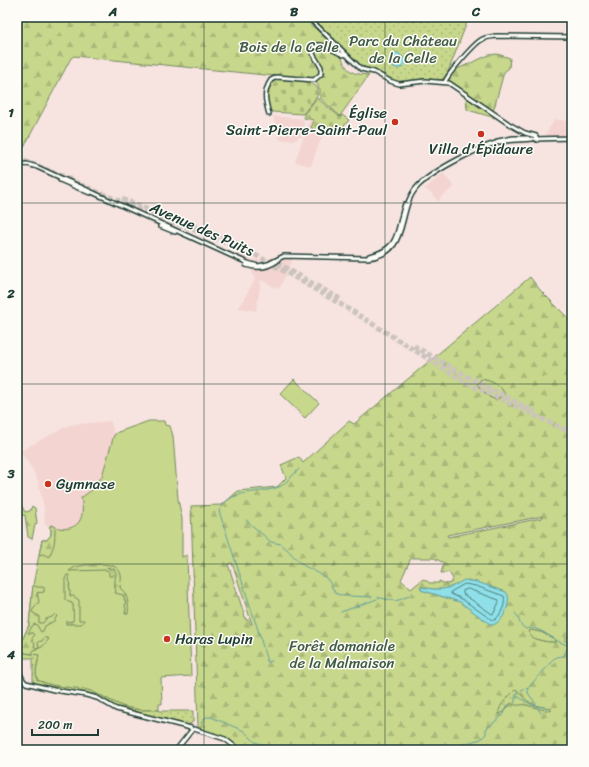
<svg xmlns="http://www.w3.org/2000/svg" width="589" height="767" font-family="Sriracha,sans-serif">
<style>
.built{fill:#f3d4d0}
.grass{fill:#c7d78b;stroke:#738a60}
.forest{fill:url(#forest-firs);stroke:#738a60;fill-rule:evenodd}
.wetland{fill:url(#wetland-marsh);stroke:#738a60}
.cemetery{fill:url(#cemetery-stones);stroke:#738a60}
.park{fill:url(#park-dots);stroke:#738a60}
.water{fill:#8fe0e9;stroke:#629fa1}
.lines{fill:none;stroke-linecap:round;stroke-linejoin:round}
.shore{stroke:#4c7e7c;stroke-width:1}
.stream{stroke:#629fa1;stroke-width:1}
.motorway-tunnel{stroke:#ccc3be;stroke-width:5;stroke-dasharray:5 2.5;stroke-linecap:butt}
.tertiary-casing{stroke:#1f3d34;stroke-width:6}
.tertiary{stroke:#fdfcf7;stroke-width:3}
.grid{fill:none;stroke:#1f3d34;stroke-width:1;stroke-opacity:0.55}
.poi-dot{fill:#c8321e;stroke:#fdfcf7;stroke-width:1.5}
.labels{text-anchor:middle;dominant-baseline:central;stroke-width:3;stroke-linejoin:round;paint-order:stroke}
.park-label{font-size:15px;fill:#415c45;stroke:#fdfcf7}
.poi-label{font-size:15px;fill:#1f3d34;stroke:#fdfcf7;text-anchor:start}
.street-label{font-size:15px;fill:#1f3d34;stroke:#fdfcf7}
.neatline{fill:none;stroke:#1f3d34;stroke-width:1.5}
.grid-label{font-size:13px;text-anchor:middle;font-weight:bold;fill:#1f3d34}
</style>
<defs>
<pattern id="forest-firs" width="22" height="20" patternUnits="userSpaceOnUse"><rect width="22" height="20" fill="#c7d78b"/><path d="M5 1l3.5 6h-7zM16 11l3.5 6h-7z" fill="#aab979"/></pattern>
<pattern id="wetland-marsh" width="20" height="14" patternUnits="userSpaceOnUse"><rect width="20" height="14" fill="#c7d78b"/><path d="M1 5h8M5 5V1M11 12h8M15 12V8" fill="none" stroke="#aab979"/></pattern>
<pattern id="cemetery-stones" width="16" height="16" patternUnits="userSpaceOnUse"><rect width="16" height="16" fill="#c7d78b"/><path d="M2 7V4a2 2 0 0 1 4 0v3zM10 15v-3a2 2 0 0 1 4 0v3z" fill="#aab979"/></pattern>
<pattern id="park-dots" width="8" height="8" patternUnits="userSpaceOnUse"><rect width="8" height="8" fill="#c7d78b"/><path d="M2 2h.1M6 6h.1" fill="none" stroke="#aab979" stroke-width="1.8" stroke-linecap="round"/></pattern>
</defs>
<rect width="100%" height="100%" fill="#f7e4e0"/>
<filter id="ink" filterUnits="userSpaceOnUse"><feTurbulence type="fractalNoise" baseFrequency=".025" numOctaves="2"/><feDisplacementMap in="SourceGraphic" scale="8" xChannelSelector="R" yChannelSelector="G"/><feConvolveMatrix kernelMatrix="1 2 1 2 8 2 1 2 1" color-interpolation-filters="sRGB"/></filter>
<g filter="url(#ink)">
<path class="built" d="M 273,116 L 304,119 L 303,137 L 298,137 L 297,140 L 280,140 Z
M 310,119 L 314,120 L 311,128 L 318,131 L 318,135 L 322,139 L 319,143 L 311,166 L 295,162 Z
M 555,119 L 572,122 L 572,135 L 551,136 L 545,135 Z
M 443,173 L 454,187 L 441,197 L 438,202 L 432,194 L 425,189 Z
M 245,250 L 249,259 L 251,258 L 253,261 L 258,259 L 260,264 L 268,261 L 268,258 L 273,257 L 276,264 L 286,259 L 293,259 L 279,289 L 261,280 L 256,311 L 238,308 L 255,280 L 252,272 L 252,268 L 247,261 L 238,256 L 241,252 Z
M 111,421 L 114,435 L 102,476 L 93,489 L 81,498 L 83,511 L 80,521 L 73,527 L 69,529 L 63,529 L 52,525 L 49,527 L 45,525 L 44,507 L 38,481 L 33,470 L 20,451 L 69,425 Z"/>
<path class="grass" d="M 294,379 L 319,403 L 305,418 L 280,394 Z
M 481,379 C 492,381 499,384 505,394 L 495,400 L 489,397 L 477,384 Z
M 149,421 L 164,421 L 165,425 L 170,426 L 173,436 L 178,499 L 182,519 L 182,557 L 187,555 L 191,676 L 161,678 L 162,704 L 159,704 L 159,710 L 141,710 L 124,707 L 118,705 L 102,696 L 65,687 L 50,685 L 37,680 L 36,670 L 38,661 L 36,655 L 17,652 L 29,625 L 33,585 L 42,540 L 47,540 L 51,535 L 51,529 L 49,527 L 52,525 C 63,532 80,529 82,514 C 83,509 82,503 81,498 L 93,489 L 102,476 L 114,435 L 118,432 Z
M 531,630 L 541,632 L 555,639 L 555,642 C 550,643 535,640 532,637 C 529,635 530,634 529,631 Z"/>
<path class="forest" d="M 25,17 L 303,17 L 333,45 L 330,50 L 341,55 C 344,64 348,73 359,74 C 362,75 365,74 369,75 L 340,116 L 320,98 L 320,89 L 314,79 L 285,77 L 74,56 L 71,58 L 17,160 L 17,27 Z
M 497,54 L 510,58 L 509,68 L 504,72 L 493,112 L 447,80 L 455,70 L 489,55 Z
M 467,97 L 496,116 L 495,118 L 492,117 L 468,110 L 467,109 L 466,100 Z
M 530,277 L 540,290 L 572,322 L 572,637 L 565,638 L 565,641 L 572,641 L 572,750 L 239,750 L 225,739 L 198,727 L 191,506 L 222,505 L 238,491 L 277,487 L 286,478 L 281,465 L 299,457 L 303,463 L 349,421 L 354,424 ZM 481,379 C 492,381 499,384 505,394 L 496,400 L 489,397 L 477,385 ZM 543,516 L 542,518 L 448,537 L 447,535 ZM 411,558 L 434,558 L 444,563 L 441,573 L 449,572 L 453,579 L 451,583 L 446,584 L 439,581 L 439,583 L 430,583 L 423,579 L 411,589 L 401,580 ZM 231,563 L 232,563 L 252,624 L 250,624 L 249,620 L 246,620 L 228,564 ZM 468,580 L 506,592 L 493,625 L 460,602 L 421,590 L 421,587 C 443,592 448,588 468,580 ZM 531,630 L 541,632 L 555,639 L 555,642 C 550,643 535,640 532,637 C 529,635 530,634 529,631 Z
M 18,496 L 20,496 L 20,503 L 25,512 L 30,511 L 32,506 L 35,508 L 37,523 L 35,525 L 32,539 L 28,537 L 25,515 L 17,516 Z
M 51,525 L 55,527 C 55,532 55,539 54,544 C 54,546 50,554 49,557 L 43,554 L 39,555 L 42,540 L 47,540 L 51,535 L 51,529 L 49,527 Z
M 85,565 C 97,565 117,560 121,575 C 122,579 120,583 120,588 C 128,593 129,606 128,614 L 125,614 L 126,609 L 125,606 L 126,603 L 123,595 L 115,593 L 116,590 C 113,585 116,578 116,573 L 114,569 L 107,567 L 112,571 L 114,576 L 109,576 L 109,572 L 107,570 L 69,571 L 75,567 Z
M 67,575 L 69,575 L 70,596 L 73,596 L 79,600 L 79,620 L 84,620 L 84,622 L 81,624 L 66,624 L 66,622 L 73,621 C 74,617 73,610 73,604 L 65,600 L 65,579 Z
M 33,585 L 37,587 L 44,587 L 44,592 L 37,593 L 39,602 L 32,611 L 33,613 L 39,616 L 39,623 L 43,623 L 46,619 L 52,617 L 55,614 L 57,616 L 54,621 L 45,626 L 43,631 L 41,632 L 36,624 L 33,625 L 28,633 L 33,633 L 35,635 L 32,638 L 32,640 L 35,643 L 34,647 L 39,648 L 38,642 L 42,641 L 44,638 L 47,638 L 49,639 L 42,647 L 34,650 L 32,654 L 17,652 L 29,625 Z"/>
<path class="wetland" d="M 516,689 C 528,703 532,706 551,708 L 551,711 C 542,710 535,707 526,705 C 520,704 516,707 511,703 L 504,712 L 499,714 C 498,704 510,696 516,689 Z"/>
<path class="cemetery" d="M 276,79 L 309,81 L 318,88 L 318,95 L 303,114 L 272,112 C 263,103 266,86 276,79 Z
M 317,98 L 340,117 L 342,115 L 349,120 L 341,130 L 332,135 L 311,128 L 314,120 L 304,118 L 304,114 Z"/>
<path class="park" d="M 310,17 L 469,17 L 448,72 L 443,79 L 439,80 L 425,79 L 399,82 L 394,81 L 375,70 L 361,66 Z
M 17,652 L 39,655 L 36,670 L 37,680 L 55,686 L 84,689 L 91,691 L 124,707 L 141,710 L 159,710 L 159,711 L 193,711 L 193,722 L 188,725 L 181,724 L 124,711 L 118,709 L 96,697 L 57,690 L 35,684 L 33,683 L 33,658 L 20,658 L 18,663 L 17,663 Z"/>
<path class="water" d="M 397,52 L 407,61 L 401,68 L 396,68 L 391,65 L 391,57 Z
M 464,580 L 477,582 L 506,592 L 508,595 C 510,605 504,621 493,625 L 490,624 L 460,602 L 421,590 L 421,587 C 440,591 448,590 464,580 Z"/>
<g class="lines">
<path class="shore" d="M 465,584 L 476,586 L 504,596 C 506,605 501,614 495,620 L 492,620 L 462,599 L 451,594 L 451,592 Z
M 468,589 L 499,600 L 499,602 L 494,613 L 492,614 L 463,594 L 463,591 Z"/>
<path class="stream" d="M 246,520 L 271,542 L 281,544
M 283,546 C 291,551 295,560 303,565 C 311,570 321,573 328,580 C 331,584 333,590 336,594 L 349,596 L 372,597
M 378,597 L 380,598
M 381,598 L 395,601 L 402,599
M 403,598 L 410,596
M 341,612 L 377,599
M 515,613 C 522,620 516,623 526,629 C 540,623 557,647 572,645
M 261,639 L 219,511 C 232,486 259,496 281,486 C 287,482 294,474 299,469
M 261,640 L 267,662 L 272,661
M 528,689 L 528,693 L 536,704
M 521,690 L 526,688 L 527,689 L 548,666 C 551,659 557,656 564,656 L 568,646
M 517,696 L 532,705 L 548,708
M 514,704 L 518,691
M 537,707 L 541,713
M 201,723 L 206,717 L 211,717 L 244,731 L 255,742 L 279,750
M 449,750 L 463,744 L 481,739 L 486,734 L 486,729 L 504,714 L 507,706 L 510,705"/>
<path class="motorway-tunnel" d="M 17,158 L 70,179
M 17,161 L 27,165
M 67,179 L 134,207 L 246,250 L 265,260 L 352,311 L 465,382 L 572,433
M 122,199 L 210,232 L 243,246
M 277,263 L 340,299
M 414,346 L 461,373 L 535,412"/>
<defs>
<path id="tertiary" d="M 308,17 L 361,69 L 374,72 L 390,81 L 399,84 L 425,81 L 449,83 L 509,124 L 525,133 L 536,136 L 537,140
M 445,82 C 448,74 473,45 481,40 C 485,37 491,37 496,36 L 572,37
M 269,114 C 265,100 263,92 271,80 L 277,77 L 314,80 L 321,74 L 321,67 L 313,54 L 314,46 C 323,42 334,51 343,55 L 346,54
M 535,139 L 572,138
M 498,141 L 513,138 L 528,138
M 17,165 L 27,164 L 37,167 L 232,256 L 248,263 L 258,266 L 268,264 L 284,256 L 367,258 C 412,254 395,210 418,186 C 434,170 482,145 504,141 C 513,140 522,140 532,139
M 60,180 L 90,193
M 160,226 L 175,232
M 369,256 C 402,249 396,229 405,204
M 246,265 C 257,269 267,268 277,261
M 17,667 L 23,680 L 26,683 L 54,690 L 86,695 L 97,698 L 116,709 L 191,728
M 194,729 L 225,739 L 239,750
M 176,750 L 192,730"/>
</defs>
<use href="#tertiary" class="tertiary-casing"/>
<use href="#tertiary" class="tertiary"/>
</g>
</g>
<path class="grid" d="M 204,17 L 204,750M 385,17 L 385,750M 17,203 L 572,203M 17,384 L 572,384M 17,564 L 572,564"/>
<g class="poi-dot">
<circle cx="395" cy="122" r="4"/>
<circle cx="481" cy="134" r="4"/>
<circle cx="48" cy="484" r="4"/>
<circle cx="167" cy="639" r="4"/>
</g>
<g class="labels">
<g class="park-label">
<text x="403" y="41">Parc du Château<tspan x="403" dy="17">de la Celle</tspan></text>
<text x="289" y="47">Bois de la Celle</text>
<text x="342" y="646">Forêt domaniale<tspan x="342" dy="17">de la Malmaison</tspan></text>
</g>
<g class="poi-label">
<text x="387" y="113" text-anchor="end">Église<tspan x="387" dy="17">Saint-Pierre-Saint-Paul</tspan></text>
<text x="481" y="149" text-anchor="middle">Villa d'Épidaure</text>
<text x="56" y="484">Gymnase</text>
<text x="175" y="639">Haras Lupin</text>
</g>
<g class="street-label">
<text transform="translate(202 229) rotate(24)">Avenue des Puits</text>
</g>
</g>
<rect width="589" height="767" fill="none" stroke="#fdfcf7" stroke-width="44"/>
<path d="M32 729v6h66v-6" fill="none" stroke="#1f3d34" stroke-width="2"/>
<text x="38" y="729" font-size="12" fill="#1f3d34" stroke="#fdfcf7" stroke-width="3" paint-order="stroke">200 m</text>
<rect x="22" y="22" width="545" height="723" class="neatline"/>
<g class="grid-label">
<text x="113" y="16">A</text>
<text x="294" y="16">B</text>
<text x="476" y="16">C</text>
<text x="11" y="117">1</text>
<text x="11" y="298">2</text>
<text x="11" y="478">3</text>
<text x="11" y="659">4</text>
</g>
</svg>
